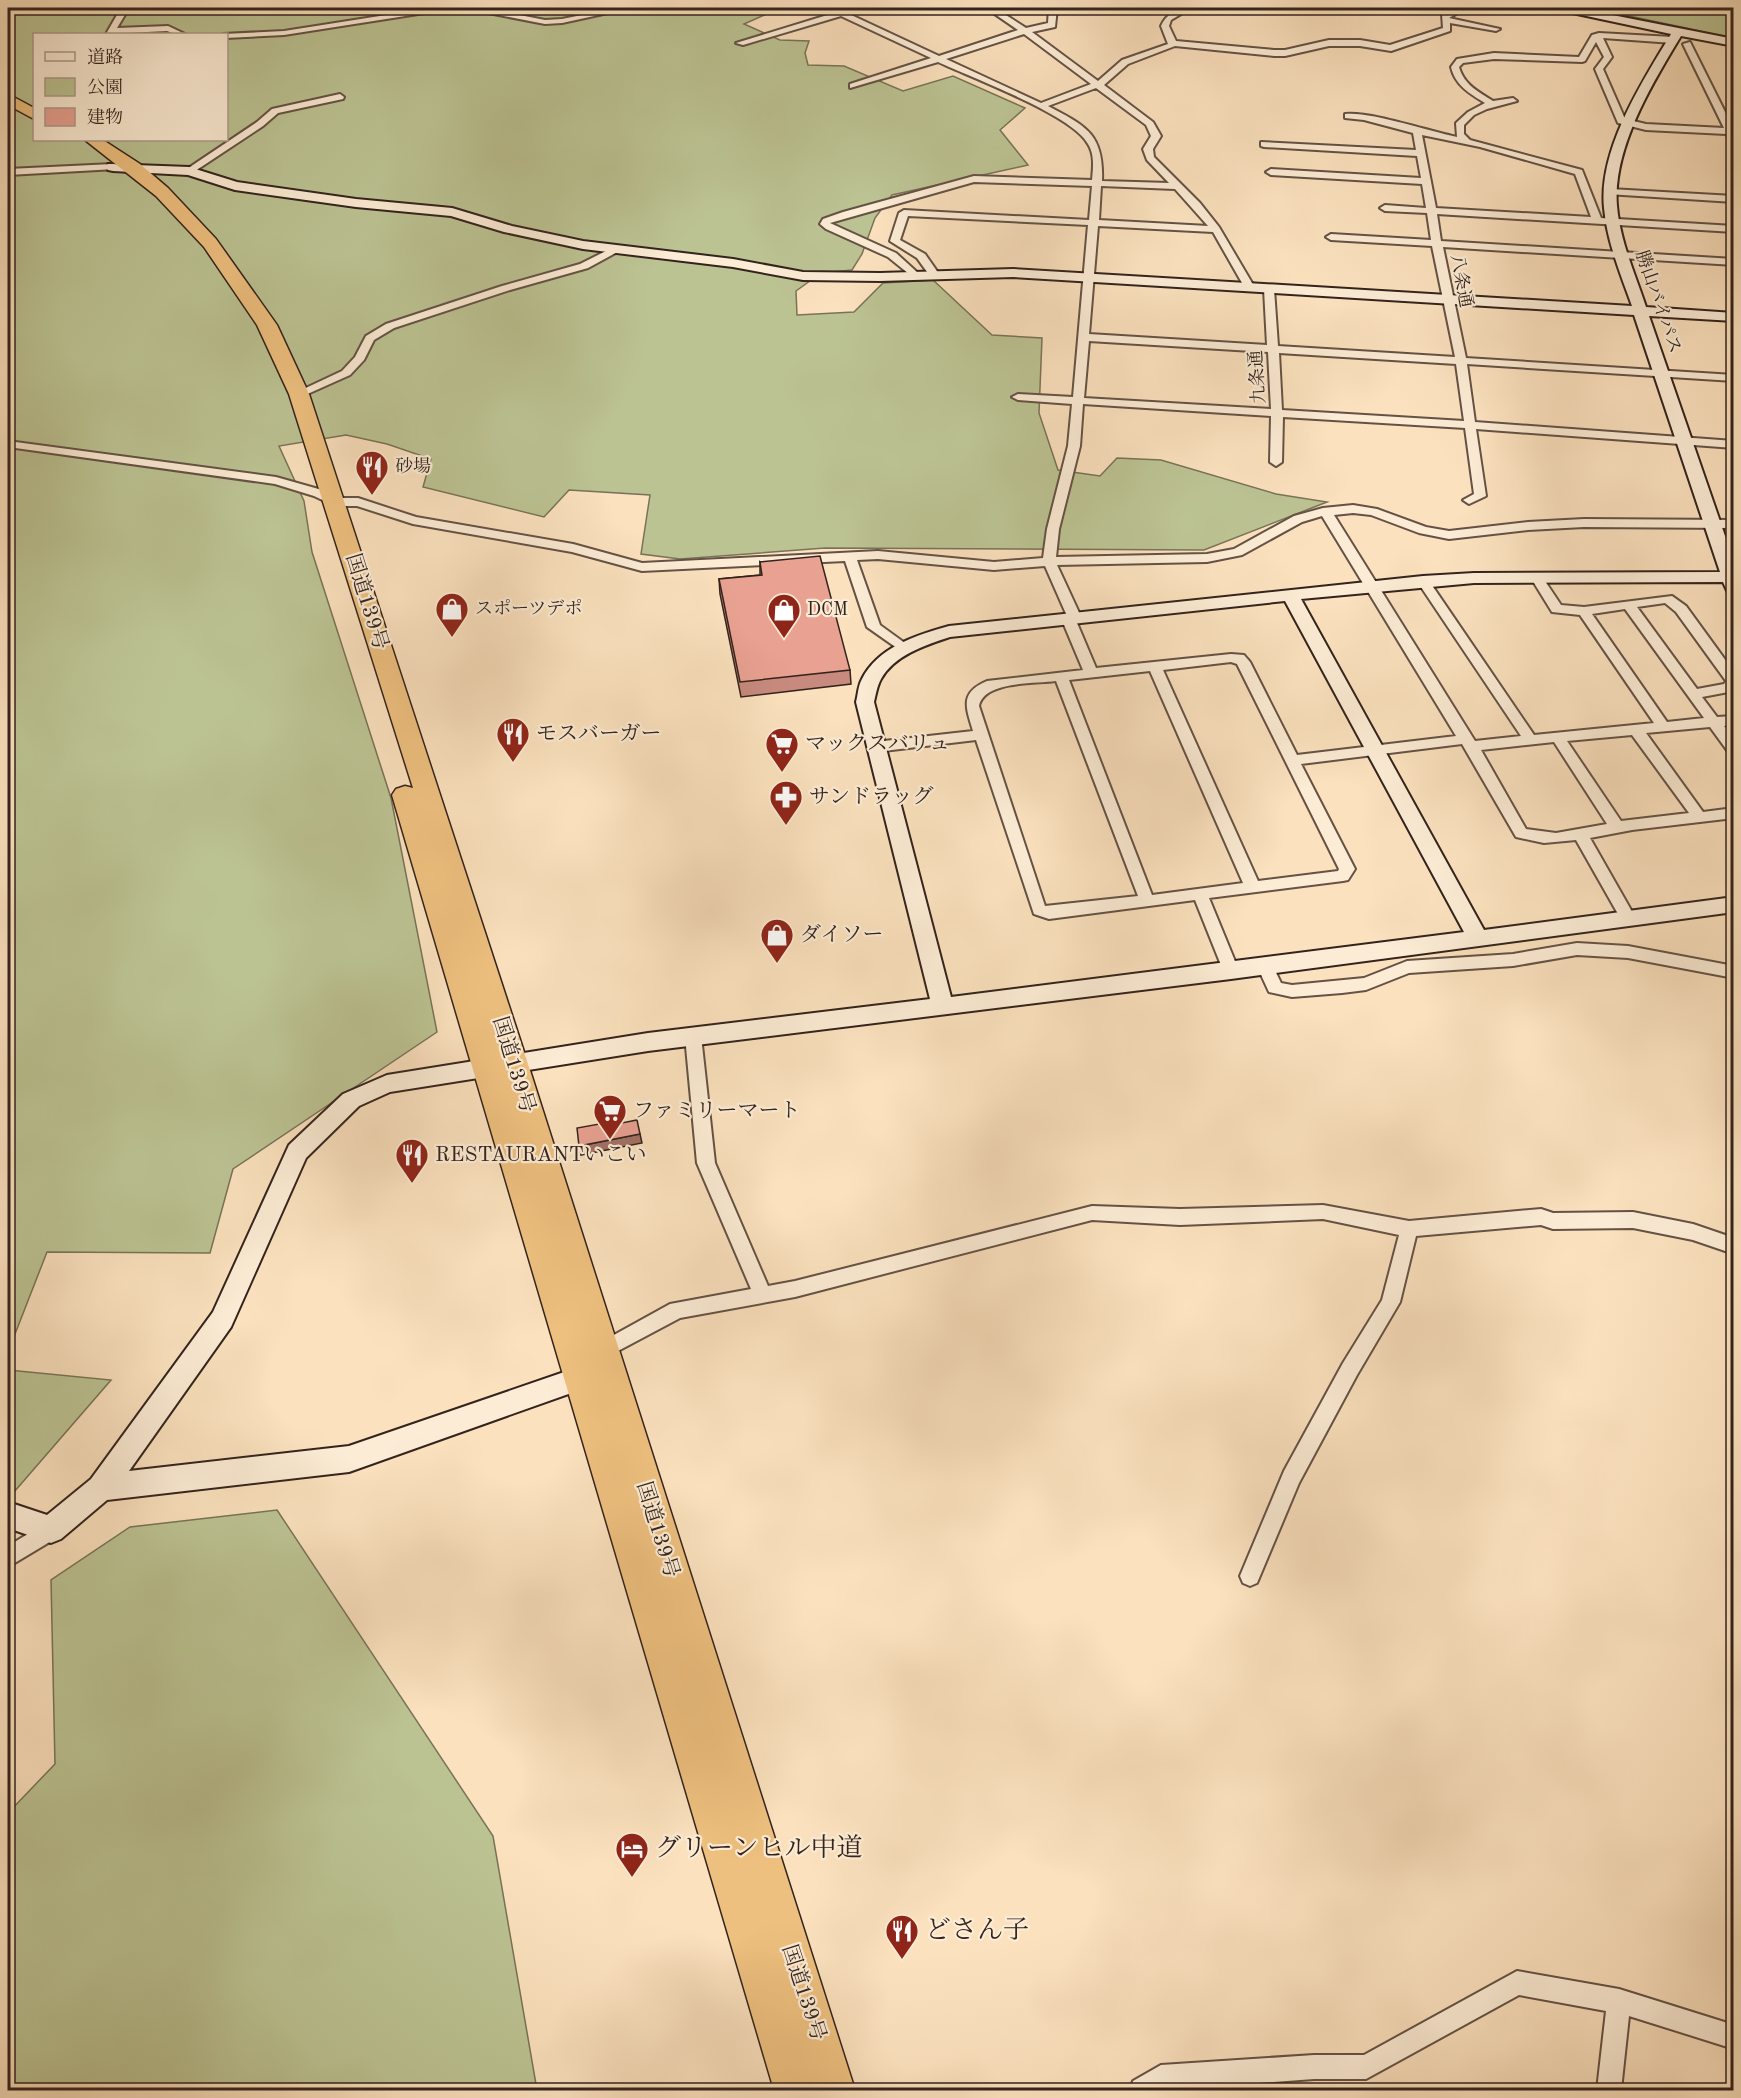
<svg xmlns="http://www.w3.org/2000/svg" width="1741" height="2098" font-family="'Old Standard TT','Noto Serif JP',serif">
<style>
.green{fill:#bcc393;stroke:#787358;stroke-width:1.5;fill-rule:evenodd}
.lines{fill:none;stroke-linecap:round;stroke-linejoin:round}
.street-casing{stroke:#655245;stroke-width:4}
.secondary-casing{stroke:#33231d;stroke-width:4}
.highway-casing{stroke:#33231d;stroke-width:3}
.street{fill:#fcecd5;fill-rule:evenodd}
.secondary{fill:#fcecd5;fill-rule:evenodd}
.highway{fill:#eec07f;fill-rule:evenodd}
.wall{fill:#c88a7e;stroke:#33231d;stroke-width:1.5}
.shaded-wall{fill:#a37166;stroke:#33231d;stroke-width:1.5}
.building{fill:#e9a192;stroke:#33231d;stroke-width:1.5}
.labels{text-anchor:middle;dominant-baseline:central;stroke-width:4.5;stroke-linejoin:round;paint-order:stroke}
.far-street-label{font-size:18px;fill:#33231d;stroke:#fcecd5}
.far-poi-label{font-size:18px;fill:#33231d;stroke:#fcecd5;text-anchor:start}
.street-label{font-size:21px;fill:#33231d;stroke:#fcecd5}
.poi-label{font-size:21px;fill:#33231d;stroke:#fcecd5;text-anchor:start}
.near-poi-label{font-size:26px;fill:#33231d;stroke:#fcecd5;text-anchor:start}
</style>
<rect width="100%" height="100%" fill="#fbe1be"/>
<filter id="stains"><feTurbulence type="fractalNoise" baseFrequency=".00333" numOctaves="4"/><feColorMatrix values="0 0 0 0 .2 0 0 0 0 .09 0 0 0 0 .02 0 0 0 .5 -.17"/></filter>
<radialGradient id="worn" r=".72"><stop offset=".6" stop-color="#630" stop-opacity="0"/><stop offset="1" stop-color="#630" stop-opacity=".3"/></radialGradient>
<path class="green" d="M 8,8 L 778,9 L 744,24 L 780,40 L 809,41 L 805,53 L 808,65 L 844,66 L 903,91 L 953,76 L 1025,108 L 1000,130 L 1028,165 L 892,195 L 875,218 L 862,254 L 852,270 L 821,273 L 796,291 L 797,315 L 854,312 L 883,283 L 933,280 L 992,335 L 1042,338 L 1039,413 L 1058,470 L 1100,476 L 1117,458 L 1161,460 L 1276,494 L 1327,502 L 1204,550 L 825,548 L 680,559 L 641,554 L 650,495 L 569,490 L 544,517 L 423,487 L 431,459 L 387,444 L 346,435 L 279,446 L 304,501 L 312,552 L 391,798 L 437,1032 L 233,1169 L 210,1253 L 47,1252 L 8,1352 ZM 34,34 L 226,34 L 226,140 L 34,140 Z
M 1613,8 L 1733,8 L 1733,38 L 1620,14 Z
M 8,1370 L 111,1380 L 8,1499 Z
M 277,1510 L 493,1836 L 537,2090 L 8,2090 L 8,1813 L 55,1764 L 51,1580 L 130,1527 Z"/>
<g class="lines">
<defs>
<path id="street" d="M 121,8 L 129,8 L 117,28 L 168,26 L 185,34 L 175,34 L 167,31 L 106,34 Z
M 431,8 L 483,8 L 545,20 L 562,19 L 617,8 L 631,8 L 562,23 L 545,24 L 483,12 L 431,12 L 284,35 L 226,38 L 226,34 L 223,34 L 284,31 Z
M 825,8 L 834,8 L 842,11 L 865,8 L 849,14 L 939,56 L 1018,30 L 986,8 L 995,8 L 1026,28 L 1048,23 L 1049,8 L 1057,8 L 1055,27 L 1032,32 L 1098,81 L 1122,60 L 1168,44 L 1161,26 C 1166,14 1178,7 1191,8 L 1171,20 L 1169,26 L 1176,41 L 1274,50 L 1285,50 L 1329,40 L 1360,40 L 1390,45 L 1443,28 L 1442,14 L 1457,8 L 1466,8 L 1449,18 L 1500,29 L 1496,31 L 1450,23 L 1450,31 L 1391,51 L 1360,46 L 1329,46 L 1285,56 L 1274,56 L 1175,46 L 1128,64 L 1104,85 L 1153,122 L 1161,136 L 1153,149 L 1154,157 L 1200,203 L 1219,227 L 1255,288 L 1246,290 L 1213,232 L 1098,226 L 1089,334 L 1267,345 L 1264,289 L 1269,286 L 1274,289 L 1278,346 L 1455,357 L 1432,246 L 1331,240 L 1326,237 L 1331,234 L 1431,240 L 1427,213 L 1385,211 L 1380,208 L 1385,205 L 1426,208 L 1422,184 L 1271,175 L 1266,172 L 1271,169 L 1421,178 L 1417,156 L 1264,147 L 1261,146 L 1261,142 L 1416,150 L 1413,133 L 1364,120 L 1345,118 L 1345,114 C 1369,111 1429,131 1457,137 L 1456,123 L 1468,112 L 1485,103 C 1470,94 1455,85 1451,67 L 1457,59 L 1494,53 L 1579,57 L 1592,35 L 1599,33 L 1673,37 L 1677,40 L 1673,43 L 1603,38 L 1612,57 L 1603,69 L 1625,119 L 1646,124 L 1724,128 L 1683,44 L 1690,42 L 1734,130 L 1734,141 L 1730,140 L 1726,134 L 1646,130 L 1618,123 L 1595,69 L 1604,57 L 1596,42 L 1585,61 L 1582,62 L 1494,59 L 1463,63 L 1459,67 C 1464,85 1479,92 1493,101 L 1513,98 L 1517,101 L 1487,109 L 1474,115 L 1464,125 L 1464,134 L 1470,140 L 1582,170 L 1601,218 L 1734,226 L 1734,232 L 1437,214 L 1441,241 L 1734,259 L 1734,265 L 1443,247 L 1466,358 L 1734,375 L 1734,381 L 1467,364 L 1475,422 L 1734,441 L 1734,448 L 1476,429 L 1486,496 L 1469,504 L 1463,500 L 1474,494 L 1465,428 L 1283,417 L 1282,462 L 1276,466 L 1270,462 L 1271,416 L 1083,404 L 1080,446 L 1059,529 L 1056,557 L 1207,554 L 1234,549 L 1294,516 L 1323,508 L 1353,505 L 1377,509 L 1426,527 L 1449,531 L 1528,522 L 1584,519 L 1734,520 L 1734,528 L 1584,527 L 1528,530 L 1449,539 L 1419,533 L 1371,515 L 1353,513 L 1334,515 L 1475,741 L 1521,736 L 1417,581 L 1419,578 L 1427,578 L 1534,735 L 1654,723 L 1580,615 L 1552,612 L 1531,578 L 1533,575 L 1541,575 L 1561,605 L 1584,607 L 1672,596 L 1686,606 L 1734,672 L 1734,691 L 1702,697 L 1717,717 L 1734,716 L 1734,725 L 1724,726 L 1734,739 L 1734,755 L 1729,753 L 1710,727 L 1646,733 L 1703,812 L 1734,808 L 1734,818 L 1632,830 L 1590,838 L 1635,917 L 1632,921 L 1622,921 L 1576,840 L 1544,843 L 1516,837 L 1462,744 L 1301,764 L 1355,869 L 1348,880 L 1343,881 L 1209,898 L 1239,971 L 1237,975 L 1225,975 L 1195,900 L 1049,919 L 1034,914 L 976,740 L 875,752 L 868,747 L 875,742 L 973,731 C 966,707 959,693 987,681 L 1083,670 L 1062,620 L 1067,616 L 1045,566 L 994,570 L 878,559 L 857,560 L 880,625 L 909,646 L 911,649 L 904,653 L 867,627 L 845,561 L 642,571 L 572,552 L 413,524 L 357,506 L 335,506 L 314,496 L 275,484 L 8,447 L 8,441 L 276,477 L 322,490 L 337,498 L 358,498 L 416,517 L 573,544 L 642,563 L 878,551 L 994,562 L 1043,558 L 1047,529 L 1068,446 L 1072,404 L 1018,400 L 1012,397 L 1018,394 L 1073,397 L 1088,225 L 908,216 L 900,240 L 925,254 L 939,274 L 934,277 L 930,276 L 917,258 L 890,241 L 899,213 L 904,210 L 1089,220 L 1092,186 L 974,182 L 830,223 L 896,253 L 918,273 L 918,277 L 914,278 L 888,257 L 826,229 L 820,224 L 823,219 L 843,212 L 974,176 L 1092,180 C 1093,168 1095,155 1088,144 C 1073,115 970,77 938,62 L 850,88 L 850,84 L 931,58 L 841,16 L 743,45 L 736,43 L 834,13 ZM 1024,34 L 1091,84 L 1041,103 L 946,59 ZM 1096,88 L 1146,125 L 1151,136 L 1143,149 L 1147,160 L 1169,183 L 1102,181 C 1104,134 1086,126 1048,106 ZM 1422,135 L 1480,147 L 1575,174 L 1591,217 L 1436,208 ZM 1101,186 L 1175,189 L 1208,226 L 1099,220 ZM 1089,341 L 1268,352 L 1271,409 L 1084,398 ZM 1279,353 L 1456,364 L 1464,421 L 1282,410 ZM 1322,516 L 1456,736 L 1297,755 L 1250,662 L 1244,655 L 1231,654 L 1096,668 L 1077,623 L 1082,619 L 1057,565 L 1207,562 L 1242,555 L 1302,522 ZM 1665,603 L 1676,612 L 1726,681 L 1724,684 L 1697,689 L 1637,607 ZM 1625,609 L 1704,718 L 1667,722 L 1592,614 ZM 1231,662 L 1237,664 L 1339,869 L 1338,871 L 1258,881 L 1163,670 ZM 1150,671 L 1243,883 L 1152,895 L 1069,680 ZM 1056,681 L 1138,896 L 1045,906 L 979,706 C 984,681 1034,684 1056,681 ZM 1632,735 L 1689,813 L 1621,821 L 1567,741 ZM 1554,742 L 1607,824 L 1556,833 L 1526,829 L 1481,750 Z
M 1597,8 L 1605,8 L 1614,18 L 1607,20 Z
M 340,94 L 344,97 L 343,99 L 278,113 L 263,126 L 192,173 L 184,171 L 257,122 L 272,109 Z
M 113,164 L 116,165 L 116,169 L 8,175 L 8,169 Z
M 1610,189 L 1734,196 L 1734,202 L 1607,194 L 1607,190 Z
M 612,248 L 621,250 L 588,268 L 510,290 L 394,328 L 374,340 L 364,360 L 350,375 L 303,396 L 295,396 L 293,394 L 342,371 L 355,357 L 366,336 L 386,324 L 502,286 L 580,264 Z
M 1577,943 L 1628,946 L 1734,966 L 1734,978 L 1628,958 L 1577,955 L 1513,966 L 1409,973 L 1366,990 L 1342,993 L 1292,997 L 1269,992 L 1257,966 L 1259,962 L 1271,962 L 1281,983 L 1292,985 L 1364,978 L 1407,961 L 1513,954 Z
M 693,1030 L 699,1032 L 701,1036 L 715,1163 L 768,1286 L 795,1281 L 1092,1206 L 1180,1209 L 1323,1205 L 1409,1221 L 1541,1209 L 1553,1213 L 1633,1212 L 1693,1224 L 1734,1238 L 1734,1254 L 1693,1240 L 1633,1228 L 1553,1229 L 1541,1225 L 1416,1236 L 1400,1302 L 1357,1375 L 1299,1483 L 1257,1583 L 1250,1586 L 1243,1583 L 1240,1576 L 1284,1471 L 1343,1363 L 1382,1300 L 1399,1235 L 1323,1219 L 1180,1225 L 1092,1220 L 795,1297 L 680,1318 L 601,1360 L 594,1358 L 592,1352 L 594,1346 L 670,1304 L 751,1289 L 697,1163 L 685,1036 L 687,1032 Z
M 51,1520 L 58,1523 L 61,1530 L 58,1537 L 8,1567 L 8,1546 Z
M 1517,1971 L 1619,1989 L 1734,2025 L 1734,2049 L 1629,2016 L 1621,2090 L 1597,2090 L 1606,2011 L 1519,1995 L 1366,2079 L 1314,2079 L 1163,2090 L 1130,2090 L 1133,2081 L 1161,2065 L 1314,2055 L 1364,2055 Z"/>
<path id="secondary" d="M 1557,8 L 1577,8 L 1734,39 L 1734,46 L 1681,36 C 1653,82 1612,149 1617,206 C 1620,241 1635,274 1646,307 L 1734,313 L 1734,321 L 1649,316 L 1734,562 L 1734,594 L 1728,593 L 1723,582 L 1474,583 L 1301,599 L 1484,930 L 1734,897 L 1734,912 L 1231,979 L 648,1051 L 390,1092 L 359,1106 L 306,1158 L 231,1327 L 129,1471 L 349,1446 L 573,1369 L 580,1360 L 589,1356 L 598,1360 L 602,1368 L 591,1386 L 349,1472 L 107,1500 L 61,1539 L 51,1543 L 8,1528 L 8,1502 L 47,1515 L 91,1479 L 213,1312 L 289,1145 L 343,1094 L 387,1075 L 648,1033 L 930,999 L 856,702 C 858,695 858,686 862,679 C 878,647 917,635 949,626 L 1423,576 L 1474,573 L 1720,572 L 1634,315 L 1013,277 L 880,281 L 803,280 L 733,267 L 583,249 L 504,232 L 451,216 L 356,207 L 235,190 L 188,175 L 113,171 L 108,170 L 107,167 L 108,164 L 189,167 L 237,182 L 356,199 L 452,208 L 512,226 L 583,241 L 733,259 L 803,272 L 880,273 L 1013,269 L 1632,306 C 1621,275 1607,242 1604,208 C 1598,150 1642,82 1671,34 L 1563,11 ZM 1285,601 L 1464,932 L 951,997 L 874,702 C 876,694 877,686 881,679 C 894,655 926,645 950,637 Z"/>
<path id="highway" d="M 8,94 L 34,108 L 34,119 L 8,105 Z
M 85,140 L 103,140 L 140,164 L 168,188 L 216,239 L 277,325 L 309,394 L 528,1064 L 855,2090 L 774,2090 L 392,795 L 396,789 L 405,786 L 413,788 L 289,394 L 257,325 L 204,247 L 156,196 Z"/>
</defs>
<use href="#street" class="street-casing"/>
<use href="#secondary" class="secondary-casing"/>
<use href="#highway" class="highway-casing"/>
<use href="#street" class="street"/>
<use href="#secondary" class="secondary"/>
<use href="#highway" class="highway"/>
</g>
<path class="wall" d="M 760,562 L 850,670 L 851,684 L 741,697 L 720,594 L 719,579 L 760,575 Z"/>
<path class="shaded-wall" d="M 640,1134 L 642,1143 L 581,1155 L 579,1146 Z"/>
<path class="building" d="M 820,556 L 850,670 L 740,682 L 719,579 L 762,575 L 760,562 Z
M 621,1120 L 622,1123 L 637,1120 L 640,1134 L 579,1146 L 577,1128 Z"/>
<defs>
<symbol id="restaurant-pin" viewBox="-11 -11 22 30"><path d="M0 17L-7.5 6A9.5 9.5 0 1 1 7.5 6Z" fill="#8f2418" stroke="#fcecd5"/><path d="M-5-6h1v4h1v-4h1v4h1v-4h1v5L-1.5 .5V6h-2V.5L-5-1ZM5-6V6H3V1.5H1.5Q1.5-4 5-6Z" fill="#fff"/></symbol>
<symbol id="shop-pin" viewBox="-11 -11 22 30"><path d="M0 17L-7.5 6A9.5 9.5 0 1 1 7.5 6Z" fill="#8f2418" stroke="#fcecd5"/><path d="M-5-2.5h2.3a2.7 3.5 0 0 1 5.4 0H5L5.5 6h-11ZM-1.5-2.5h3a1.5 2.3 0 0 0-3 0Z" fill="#fff"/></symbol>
<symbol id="supermarket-pin" viewBox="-11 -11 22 30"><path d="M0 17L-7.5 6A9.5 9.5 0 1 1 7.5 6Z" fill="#8f2418" stroke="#fcecd5"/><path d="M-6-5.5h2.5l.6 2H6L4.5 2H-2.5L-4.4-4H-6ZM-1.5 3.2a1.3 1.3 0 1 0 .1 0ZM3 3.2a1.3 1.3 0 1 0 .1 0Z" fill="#fff"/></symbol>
<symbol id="pharmacy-pin" viewBox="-11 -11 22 30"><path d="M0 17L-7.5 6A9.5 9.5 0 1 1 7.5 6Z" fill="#8f2418" stroke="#fcecd5"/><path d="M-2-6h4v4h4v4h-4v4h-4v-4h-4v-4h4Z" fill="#fff"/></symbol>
<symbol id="hotel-pin" viewBox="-11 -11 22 30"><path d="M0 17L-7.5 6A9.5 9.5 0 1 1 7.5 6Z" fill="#8f2418" stroke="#fcecd5"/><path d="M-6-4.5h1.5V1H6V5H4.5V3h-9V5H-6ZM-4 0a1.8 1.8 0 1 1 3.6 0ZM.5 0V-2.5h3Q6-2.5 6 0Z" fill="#fff"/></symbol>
</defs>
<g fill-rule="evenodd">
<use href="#restaurant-pin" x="353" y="448" width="38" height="52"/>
<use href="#shop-pin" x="433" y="590" width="38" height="52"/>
<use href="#shop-pin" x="765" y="591" width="38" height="52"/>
<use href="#restaurant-pin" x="494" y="715" width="38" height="52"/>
<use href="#supermarket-pin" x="763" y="725" width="38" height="52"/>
<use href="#pharmacy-pin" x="767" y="778" width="38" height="52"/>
<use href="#shop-pin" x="758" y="916" width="38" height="52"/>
<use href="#supermarket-pin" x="591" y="1092" width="38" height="52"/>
<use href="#restaurant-pin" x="393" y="1136" width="38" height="52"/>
<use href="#hotel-pin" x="613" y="1830" width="38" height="52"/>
<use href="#restaurant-pin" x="883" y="1912" width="38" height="52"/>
</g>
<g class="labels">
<g class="far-street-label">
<text transform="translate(1461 281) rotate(79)">八条通</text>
<text transform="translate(1658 302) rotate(71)">勝山バイパス</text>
<text transform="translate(1258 377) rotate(-94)">九条通</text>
</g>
<g class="far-poi-label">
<text x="395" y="467">砂場</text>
<text x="475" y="609">スポーツデポ</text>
<text x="807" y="610">DCM</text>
</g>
<g class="street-label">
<text transform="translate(366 602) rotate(73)">国道139号</text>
<text transform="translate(513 1065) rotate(73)">国道139号</text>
<text transform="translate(657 1530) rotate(73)">国道139号</text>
<text transform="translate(803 1993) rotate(72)">国道139号</text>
</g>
<g class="poi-label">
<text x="536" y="734">モスバーガー</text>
<text x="805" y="744">マックスバリュ</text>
<text x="809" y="797">サンドラッグ</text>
<text x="800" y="935">ダイソー</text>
<text x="633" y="1111">ファミリーマート</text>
<text x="435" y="1155">RESTAURANTいこい</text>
</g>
<g class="near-poi-label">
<text x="655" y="1849">グリーンヒル中道</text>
<text x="925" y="1931">どさん子</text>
</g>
</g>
<rect width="1741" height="2098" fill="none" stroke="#fbe1be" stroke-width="30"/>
<rect x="9" y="9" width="1723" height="2080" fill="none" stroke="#33231d" stroke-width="3"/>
<rect x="15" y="15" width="1711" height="2068" fill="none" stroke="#33231d" stroke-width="1.5"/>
<rect x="33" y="33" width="195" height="108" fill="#fcecd5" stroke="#ac9c8b" stroke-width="1.5"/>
<rect x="45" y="52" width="30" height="9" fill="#fcecd5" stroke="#ac9c8b" stroke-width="1.5"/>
<text x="87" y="63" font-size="18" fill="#33231d">道路</text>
<rect x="45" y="78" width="30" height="18" fill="#bcc393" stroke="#ac9c8b" stroke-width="1.5"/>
<text x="87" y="93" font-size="18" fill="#33231d">公園</text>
<rect x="45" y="108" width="30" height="18" fill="#e9a192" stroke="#ac9c8b" stroke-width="1.5"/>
<text x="87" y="123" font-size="18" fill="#33231d">建物</text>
<rect width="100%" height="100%" filter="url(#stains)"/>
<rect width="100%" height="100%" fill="url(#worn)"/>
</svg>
